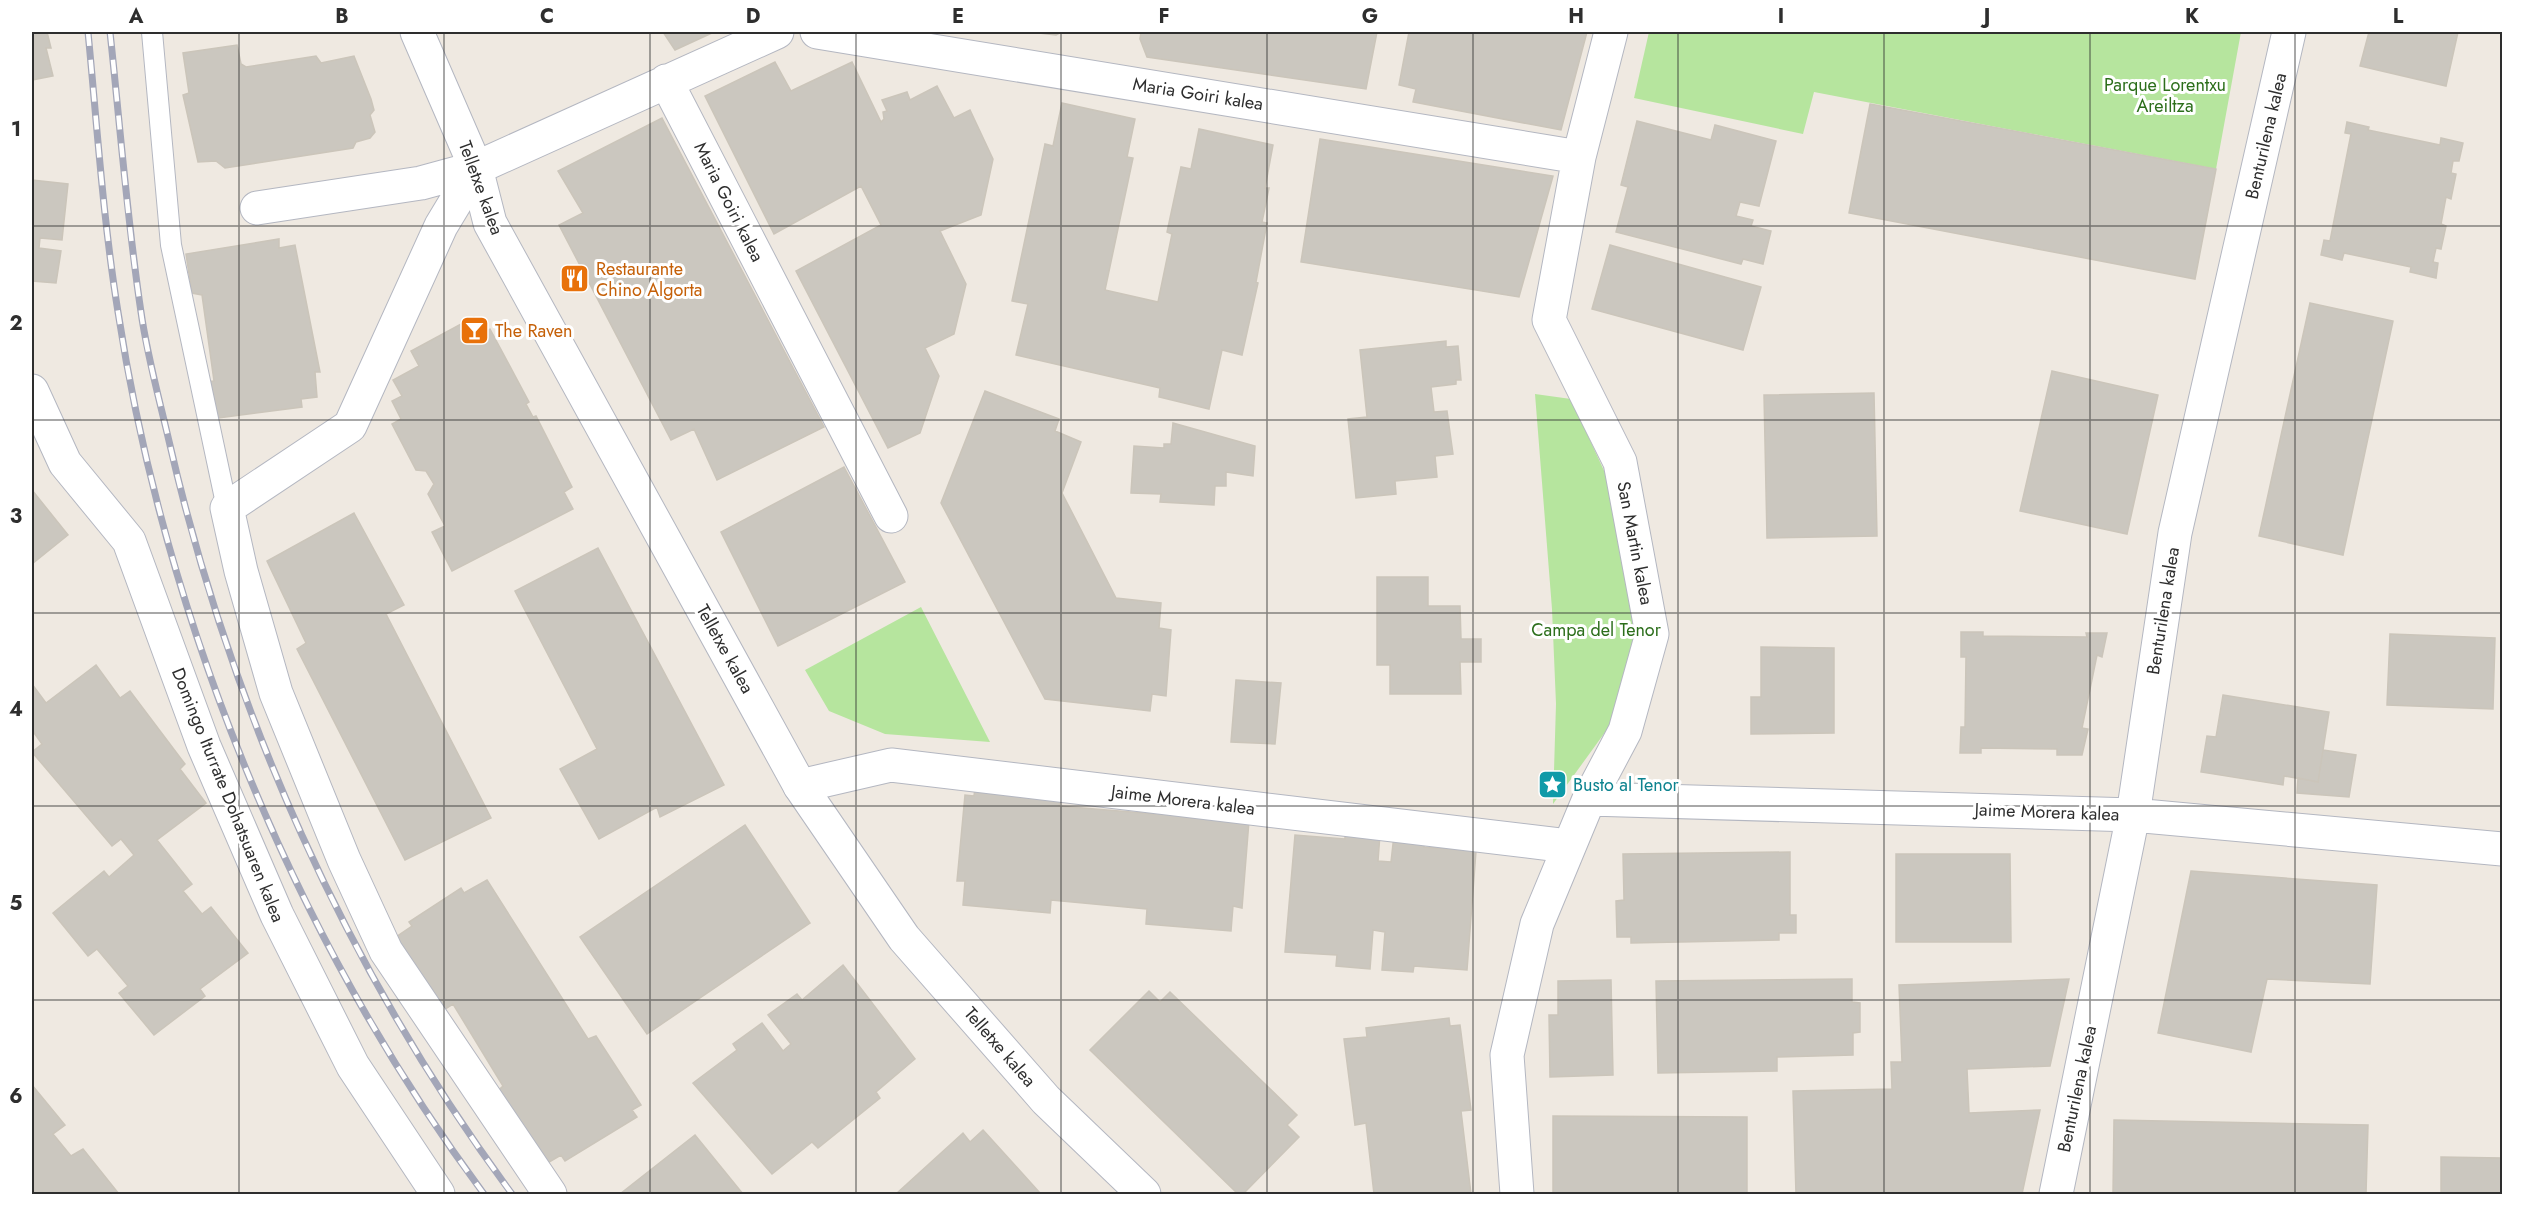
<svg xmlns="http://www.w3.org/2000/svg" width="2534" height="1226" font-family="Jost,sans-serif">
<style>
.green{fill:#b6e59e}
.building{fill:#cbc7bf;stroke:#cbc5ba;stroke-width:1.5}
.lines{fill:none;stroke-linecap:round;stroke-linejoin:round}
.service-casing{stroke:#b4b7c1;stroke-width:22}
.minor-casing{stroke:#b4b7c1;stroke-width:35}
.tertiary-casing{stroke:#b4b7c1;stroke-width:35}
.service{stroke:#fff;stroke-width:20}
.minor{stroke:#fff;stroke-width:33}
.tertiary{stroke:#fff;stroke-width:33}
.rail-casing{stroke:#a3a6b8;stroke-width:7}
.rail{stroke:#fff;stroke-width:4.5;stroke-dasharray:14;stroke-linecap:butt}
.grid{fill:none;stroke:#2e2e2e;stroke-width:1.5;stroke-opacity:0.55}
.labels{text-anchor:middle;dominant-baseline:central;stroke-width:6;stroke-linejoin:round;paint-order:stroke}
.park-label{font-size:18px;fill:#2c6e1b;stroke:#fff}
.street-label{font-size:18px;fill:#2e2e2e;stroke:#fff}
.food-label{font-size:18px;fill:#c56008;stroke:#fff;text-anchor:start}
.culture-label{font-size:18px;fill:#0d838f;stroke:#fff;text-anchor:start}
.neatline{fill:none;stroke:#2e2e2e;stroke-width:2}
.grid-label{font-size:20px;text-anchor:middle;font-weight:bold;fill:#2e2e2e}
</style>
<rect width="100%" height="100%" fill="#efe9e1"/>
<path class="green" d="M 1649,32 L 2241,32 L 2216,169 L 1814,92 L 1803,134 L 1634,98 Z
M 1535,394 L 1571,399 L 1606,475 L 1641,634 L 1611,724 L 1553,804 L 1556,704 L 1552,609 Z
M 921,607 L 990,742 L 885,734 L 829,711 L 805,670 Z"/>
<path class="building" d="M 32,32 L 47,32 L 51,48 L 46,48 L 53,76 L 32,80 Z
M 663,32 L 714,32 L 675,50 Z
M 1030,32 L 1062,32 L 1056,35 Z
M 1141,32 L 1377,32 L 1366,89 L 1147,57 L 1140,39 Z
M 1409,32 L 1587,32 L 1561,130 L 1413,102 L 1416,89 L 1399,85 Z
M 2369,32 L 2458,32 L 2446,86 L 2360,66 Z
M 237,45 L 241,64 L 246,67 L 316,56 L 321,63 L 354,56 L 371,99 L 374,110 L 370,115 L 375,132 L 370,138 L 356,142 L 353,148 L 225,168 L 216,161 L 198,162 L 183,95 L 189,93 L 183,53 Z
M 775,62 L 791,91 L 852,62 L 881,122 L 884,119 L 883,112 L 887,111 L 882,100 L 907,92 L 910,100 L 937,86 L 954,118 L 970,110 L 993,159 L 981,215 L 940,231 L 966,284 L 954,334 L 925,348 L 939,376 L 920,433 L 888,448 L 796,271 L 881,225 L 861,186 L 774,234 L 705,96 Z
M 1062,103 L 1135,119 L 1127,157 L 1133,158 L 1105,290 L 1158,302 L 1172,234 L 1167,232 L 1181,167 L 1191,169 L 1199,129 L 1273,145 L 1265,188 L 1269,188 L 1262,222 L 1267,223 L 1256,282 L 1258,283 L 1242,355 L 1222,350 L 1209,409 L 1159,397 L 1160,388 L 1016,355 L 1028,304 L 1012,301 L 1045,144 L 1053,146 Z
M 1870,104 L 2216,169 L 2195,279 L 1849,213 Z
M 662,118 L 824,427 L 717,480 L 694,429 L 671,440 L 559,225 L 583,213 L 558,171 Z
M 1637,121 L 1711,140 L 1715,125 L 1776,141 L 1759,206 L 1740,202 L 1736,216 L 1753,220 L 1751,226 L 1771,231 L 1763,264 L 1743,259 L 1741,264 L 1616,232 L 1628,187 L 1621,185 Z
M 2347,122 L 2369,127 L 2368,130 L 2440,145 L 2441,138 L 2463,143 L 2459,161 L 2453,161 L 2451,173 L 2456,174 L 2451,199 L 2446,197 L 2441,224 L 2446,226 L 2441,249 L 2436,248 L 2433,262 L 2438,263 L 2436,278 L 2410,272 L 2411,267 L 2344,253 L 2342,260 L 2321,255 L 2324,240 L 2330,241 L 2351,134 L 2345,133 Z
M 1320,139 L 1553,176 L 1519,297 L 1301,262 Z
M 32,180 L 68,184 L 62,240 L 40,238 L 39,248 L 61,251 L 56,283 L 32,281 Z
M 279,239 L 279,248 L 295,245 L 320,372 L 315,372 L 317,397 L 301,399 L 302,407 L 211,419 L 203,382 L 214,381 L 202,295 L 192,293 L 186,254 Z
M 1610,245 L 1761,287 L 1743,350 L 1592,309 Z
M 2310,303 L 2393,321 L 2343,555 L 2259,536 Z
M 474,317 L 483,334 L 490,329 L 529,402 L 526,404 L 533,417 L 536,416 L 572,487 L 564,492 L 573,509 L 452,571 L 432,532 L 445,526 L 428,494 L 434,484 L 426,471 L 416,470 L 392,424 L 401,419 L 392,401 L 402,396 L 393,380 L 419,366 L 411,351 Z
M 1446,341 L 1446,347 L 1458,346 L 1461,380 L 1456,380 L 1456,384 L 1431,387 L 1434,412 L 1447,411 L 1453,454 L 1435,456 L 1437,477 L 1395,481 L 1396,494 L 1356,498 L 1348,419 L 1367,417 L 1360,350 Z
M 2052,371 L 2158,395 L 2127,534 L 2020,511 Z
M 985,391 L 1059,419 L 1055,431 L 1081,442 L 1062,493 L 1116,598 L 1161,603 L 1159,628 L 1171,630 L 1166,696 L 1152,694 L 1150,711 L 1045,699 L 941,503 Z
M 1874,393 L 1877,536 L 1767,538 L 1764,395 Z
M 1173,423 L 1255,446 L 1253,476 L 1226,472 L 1226,486 L 1215,486 L 1214,505 L 1160,502 L 1161,494 L 1131,493 L 1134,446 L 1164,448 L 1164,444 L 1171,444 Z
M 844,467 L 905,582 L 778,646 L 721,532 Z
M 32,490 L 68,535 L 32,564 Z
M 354,513 L 404,605 L 386,614 L 491,818 L 405,860 L 297,649 L 306,643 L 267,561 Z
M 598,548 L 724,785 L 660,817 L 657,807 L 599,839 L 560,769 L 597,749 L 515,591 Z
M 1377,577 L 1428,577 L 1428,606 L 1460,606 L 1461,639 L 1481,639 L 1481,662 L 1460,662 L 1461,694 L 1390,694 L 1390,665 L 1377,665 Z
M 1961,632 L 1983,632 L 1983,636 L 2087,637 L 2086,633 L 2107,633 L 2102,657 L 2097,655 L 2082,728 L 2088,729 L 2082,755 L 2057,755 L 2057,749 L 1981,748 L 1981,753 L 1960,753 L 1961,727 L 1965,727 L 1966,657 L 1961,657 Z
M 2390,634 L 2495,638 L 2493,709 L 2387,705 Z
M 1761,647 L 1834,648 L 1834,733 L 1751,734 L 1751,697 L 1761,697 Z
M 96,665 L 120,698 L 130,691 L 185,764 L 180,769 L 206,803 L 157,840 L 192,884 L 183,891 L 202,914 L 211,907 L 248,953 L 200,989 L 205,996 L 154,1035 L 119,993 L 128,986 L 97,949 L 88,956 L 53,913 L 104,871 L 109,877 L 134,855 L 121,839 L 112,846 L 32,752 L 42,744 L 32,730 L 32,684 L 46,703 Z
M 1236,680 L 1281,683 L 1275,744 L 1231,742 Z
M 2223,695 L 2329,712 L 2318,782 L 2284,776 L 2283,785 L 2201,772 L 2207,736 L 2216,737 Z
M 2323,750 L 2356,755 L 2349,797 L 2297,793 L 2298,778 L 2318,782 Z
M 975,788 L 1061,796 L 1059,806 L 1155,814 L 1156,806 L 1249,821 L 1242,908 L 1233,906 L 1231,931 L 1146,924 L 1147,909 L 1051,900 L 1050,913 L 963,905 L 965,881 L 957,881 L 965,795 L 974,796 Z
M 745,825 L 810,923 L 647,1034 L 580,937 Z
M 1345,831 L 1380,834 L 1378,861 L 1391,862 L 1394,835 L 1425,838 L 1424,847 L 1476,851 L 1467,970 L 1414,966 L 1413,972 L 1382,970 L 1385,932 L 1373,930 L 1370,969 L 1336,966 L 1337,955 L 1285,952 L 1295,835 L 1345,839 Z
M 1790,852 L 1790,915 L 1796,915 L 1796,933 L 1779,933 L 1779,940 L 1631,943 L 1631,937 L 1617,937 L 1616,901 L 1624,900 L 1623,854 Z
M 1896,854 L 2010,854 L 2011,942 L 1896,942 Z
M 2191,871 L 2377,885 L 2370,984 L 2267,979 L 2251,1052 L 2158,1033 Z
M 487,880 L 588,1039 L 596,1036 L 641,1105 L 632,1110 L 637,1117 L 565,1161 L 561,1155 L 539,1168 L 491,1097 L 503,1086 L 453,1004 L 439,1013 L 393,939 L 412,926 L 409,922 L 461,888 L 464,893 Z
M 843,965 L 915,1059 L 876,1092 L 880,1098 L 818,1148 L 812,1142 L 772,1174 L 693,1083 L 737,1050 L 733,1044 L 762,1023 L 783,1051 L 791,1044 L 768,1015 L 797,994 L 802,1000 Z
M 1852,979 L 1852,1002 L 1860,1003 L 1860,1032 L 1853,1033 L 1853,1055 L 1777,1057 L 1777,1071 L 1658,1073 L 1656,981 Z
M 2069,979 L 2050,1066 L 1967,1069 L 1969,1113 L 2040,1110 L 2022,1194 L 1796,1194 L 1793,1091 L 1892,1089 L 1891,1062 L 1902,1062 L 1899,985 Z
M 1611,980 L 1613,1075 L 1550,1077 L 1549,1015 L 1558,1015 L 1558,981 Z
M 1149,991 L 1160,1002 L 1170,992 L 1297,1115 L 1287,1125 L 1299,1137 L 1243,1194 L 1238,1194 L 1090,1050 Z
M 1449,1018 L 1450,1026 L 1460,1025 L 1471,1110 L 1461,1111 L 1471,1194 L 1374,1194 L 1366,1123 L 1355,1125 L 1344,1039 L 1367,1037 L 1366,1028 Z
M 32,1085 L 65,1125 L 53,1134 L 71,1156 L 83,1149 L 119,1194 L 32,1194 Z
M 1553,1116 L 1747,1117 L 1747,1194 L 1553,1194 Z
M 2114,1120 L 2368,1125 L 2366,1194 L 2113,1194 Z
M 983,1130 L 1040,1193 L 1038,1194 L 896,1194 L 963,1133 L 970,1142 Z
M 695,1135 L 743,1194 L 620,1194 Z
M 2441,1157 L 2502,1158 L 2502,1194 L 2441,1194 Z"/>
<g class="lines">
<defs>
<path id="service" d="M 152,32 L 171,245 L 227,508"/>
<path id="minor" d="M 817,32 L 1579,157
M 666,81 L 891,516
M 476,168 L 441,226 L 350,426 L 227,508 L 241,571 L 276,693 L 344,860 L 386,951 L 550,1194
M 257,208 L 421,183 L 476,168 L 777,32
M 32,391 L 65,463 L 129,541 L 204,746 L 277,915 L 353,1066 L 438,1194
M 800,786 L 891,765 L 1568,846
M 1589,799 L 2133,815 L 2502,849
M 1517,1194 L 1507,1055 L 1537,924 L 1589,799 L 1625,731 L 1652,634 L 1620,462 L 1549,320 L 1579,157 L 1611,32
M 2056,1194 L 2133,815 L 2175,533 L 2289,32"/>
<path id="tertiary" d="M 417,32 L 476,168 L 490,223 L 800,786 L 904,938 L 1046,1100 L 1144,1194"/>
</defs>
<use href="#service" class="service-casing"/>
<use href="#minor" class="minor-casing"/>
<use href="#tertiary" class="tertiary-casing"/>
<use href="#service" class="service"/>
<use href="#minor" class="minor"/>
<use href="#tertiary" class="tertiary"/>
<defs>
<path id="rail" d="M 88,32 C 97,125 103,219 118,312 C 166,624 296,941 484,1194
M 110,32 C 120,125 127,219 141,312 C 147,355 159,398 169,441 C 231,711 347,971 512,1194"/>
</defs>
<use href="#rail" class="rail-casing"/>
<use href="#rail" class="rail"/>
</g>
<path class="grid" d="M 239,32 L 239,1194M 444,32 L 444,1194M 650,32 L 650,1194M 856,32 L 856,1194M 1061,32 L 1061,1194M 1267,32 L 1267,1194M 1473,32 L 1473,1194M 1678,32 L 1678,1194M 1884,32 L 1884,1194M 2090,32 L 2090,1194M 2295,32 L 2295,1194M 32,226 L 2502,226M 32,420 L 2502,420M 32,613 L 2502,613M 32,806 L 2502,806M 32,1000 L 2502,1000"/>
<defs>
<symbol id="restaurant-square" viewBox="-11 -11 22 22"><rect x="-9" y="-9" width="18" height="18" rx="4" fill="#e8710a" stroke="#fff"/><path d="M-5-6h1v4h1v-4h1v4h1v-4h1v5L-1.5 .5V6h-2V.5L-5-1ZM5-6V6H3V1.5H1.5Q1.5-4 5-6Z" fill="#fff"/></symbol>
<symbol id="bar-square" viewBox="-11 -11 22 22"><rect x="-9" y="-9" width="18" height="18" rx="4" fill="#e8710a" stroke="#fff"/><path d="M-6-5H6L.8 .8V4.5H3.5V6h-7V4.5H-.8V.8Z" fill="#fff"/></symbol>
<symbol id="sight-square" viewBox="-11 -11 22 22"><rect x="-9" y="-9" width="18" height="18" rx="4" fill="#0f9aa8" stroke="#fff"/><path d="M0-6L1.8-2.2L6-1.7L2.9 1.2L3.7 5.4L0 3.3L-3.7 5.4L-2.9 1.2L-6-1.7L-1.8-2.2Z" fill="#fff"/></symbol>
</defs>
<g fill-rule="evenodd">
<use href="#restaurant-square" x="558" y="262" width="33" height="33"/>
<use href="#bar-square" x="458" y="314" width="33" height="33"/>
<use href="#sight-square" x="1536" y="768" width="33" height="33"/>
</g>
<g class="labels">
<g class="park-label">
<text x="2165" y="85">Parque Lorentxu<tspan x="2165" dy="21">Areiltza</tspan></text>
<text x="1596" y="630">Campa del Tenor</text>
</g>
<g class="street-label">
<text transform="translate(1198 94) rotate(9)">Maria Goiri kalea</text>
<text transform="translate(2266 136) rotate(-77)">Benturilena kalea</text>
<text transform="translate(481 188) rotate(70)">Telletxe kalea</text>
<text transform="translate(729 202) rotate(63)">Maria Goiri kalea</text>
<text transform="translate(1635 543) rotate(79)">San Martin kalea</text>
<text transform="translate(2163 611) rotate(-81)">Benturilena kalea</text>
<text transform="translate(725 649) rotate(61)">Telletxe kalea</text>
<text transform="translate(228 795) rotate(68)">Domingo Iturrate Dohatsuaren kalea</text>
<text transform="translate(1183 800) rotate(7)">Jaime Morera kalea</text>
<text transform="translate(2047 812) rotate(2)">Jaime Morera kalea</text>
<text transform="translate(1000 1047) rotate(49)">Telletxe kalea</text>
<text transform="translate(2077 1089) rotate(-78)">Benturilena kalea</text>
</g>
<g class="food-label">
<text x="596" y="269">Restaurante<tspan x="596" dy="21">Chino Algorta</tspan></text>
<text x="495" y="331">The Raven</text>
</g>
<g class="culture-label">
<text x="1573" y="785">Busto al Tenor</text>
</g>
</g>
<rect width="2534" height="1226" fill="none" stroke="#ffffff" stroke-width="66"/>
<rect x="33" y="33" width="2468" height="1160" class="neatline"/>
<g class="grid-label">
<text x="136" y="23">A</text>
<text x="342" y="23">B</text>
<text x="547" y="23">C</text>
<text x="753" y="23">D</text>
<text x="958" y="23">E</text>
<text x="1164" y="23">F</text>
<text x="1370" y="23">G</text>
<text x="1576" y="23">H</text>
<text x="1781" y="23">I</text>
<text x="1987" y="23">J</text>
<text x="2192" y="23">K</text>
<text x="2398" y="23">L</text>
<text x="16" y="136">1</text>
<text x="16" y="330">2</text>
<text x="16" y="523">3</text>
<text x="16" y="716">4</text>
<text x="16" y="910">5</text>
<text x="16" y="1103">6</text>
</g>
</svg>
